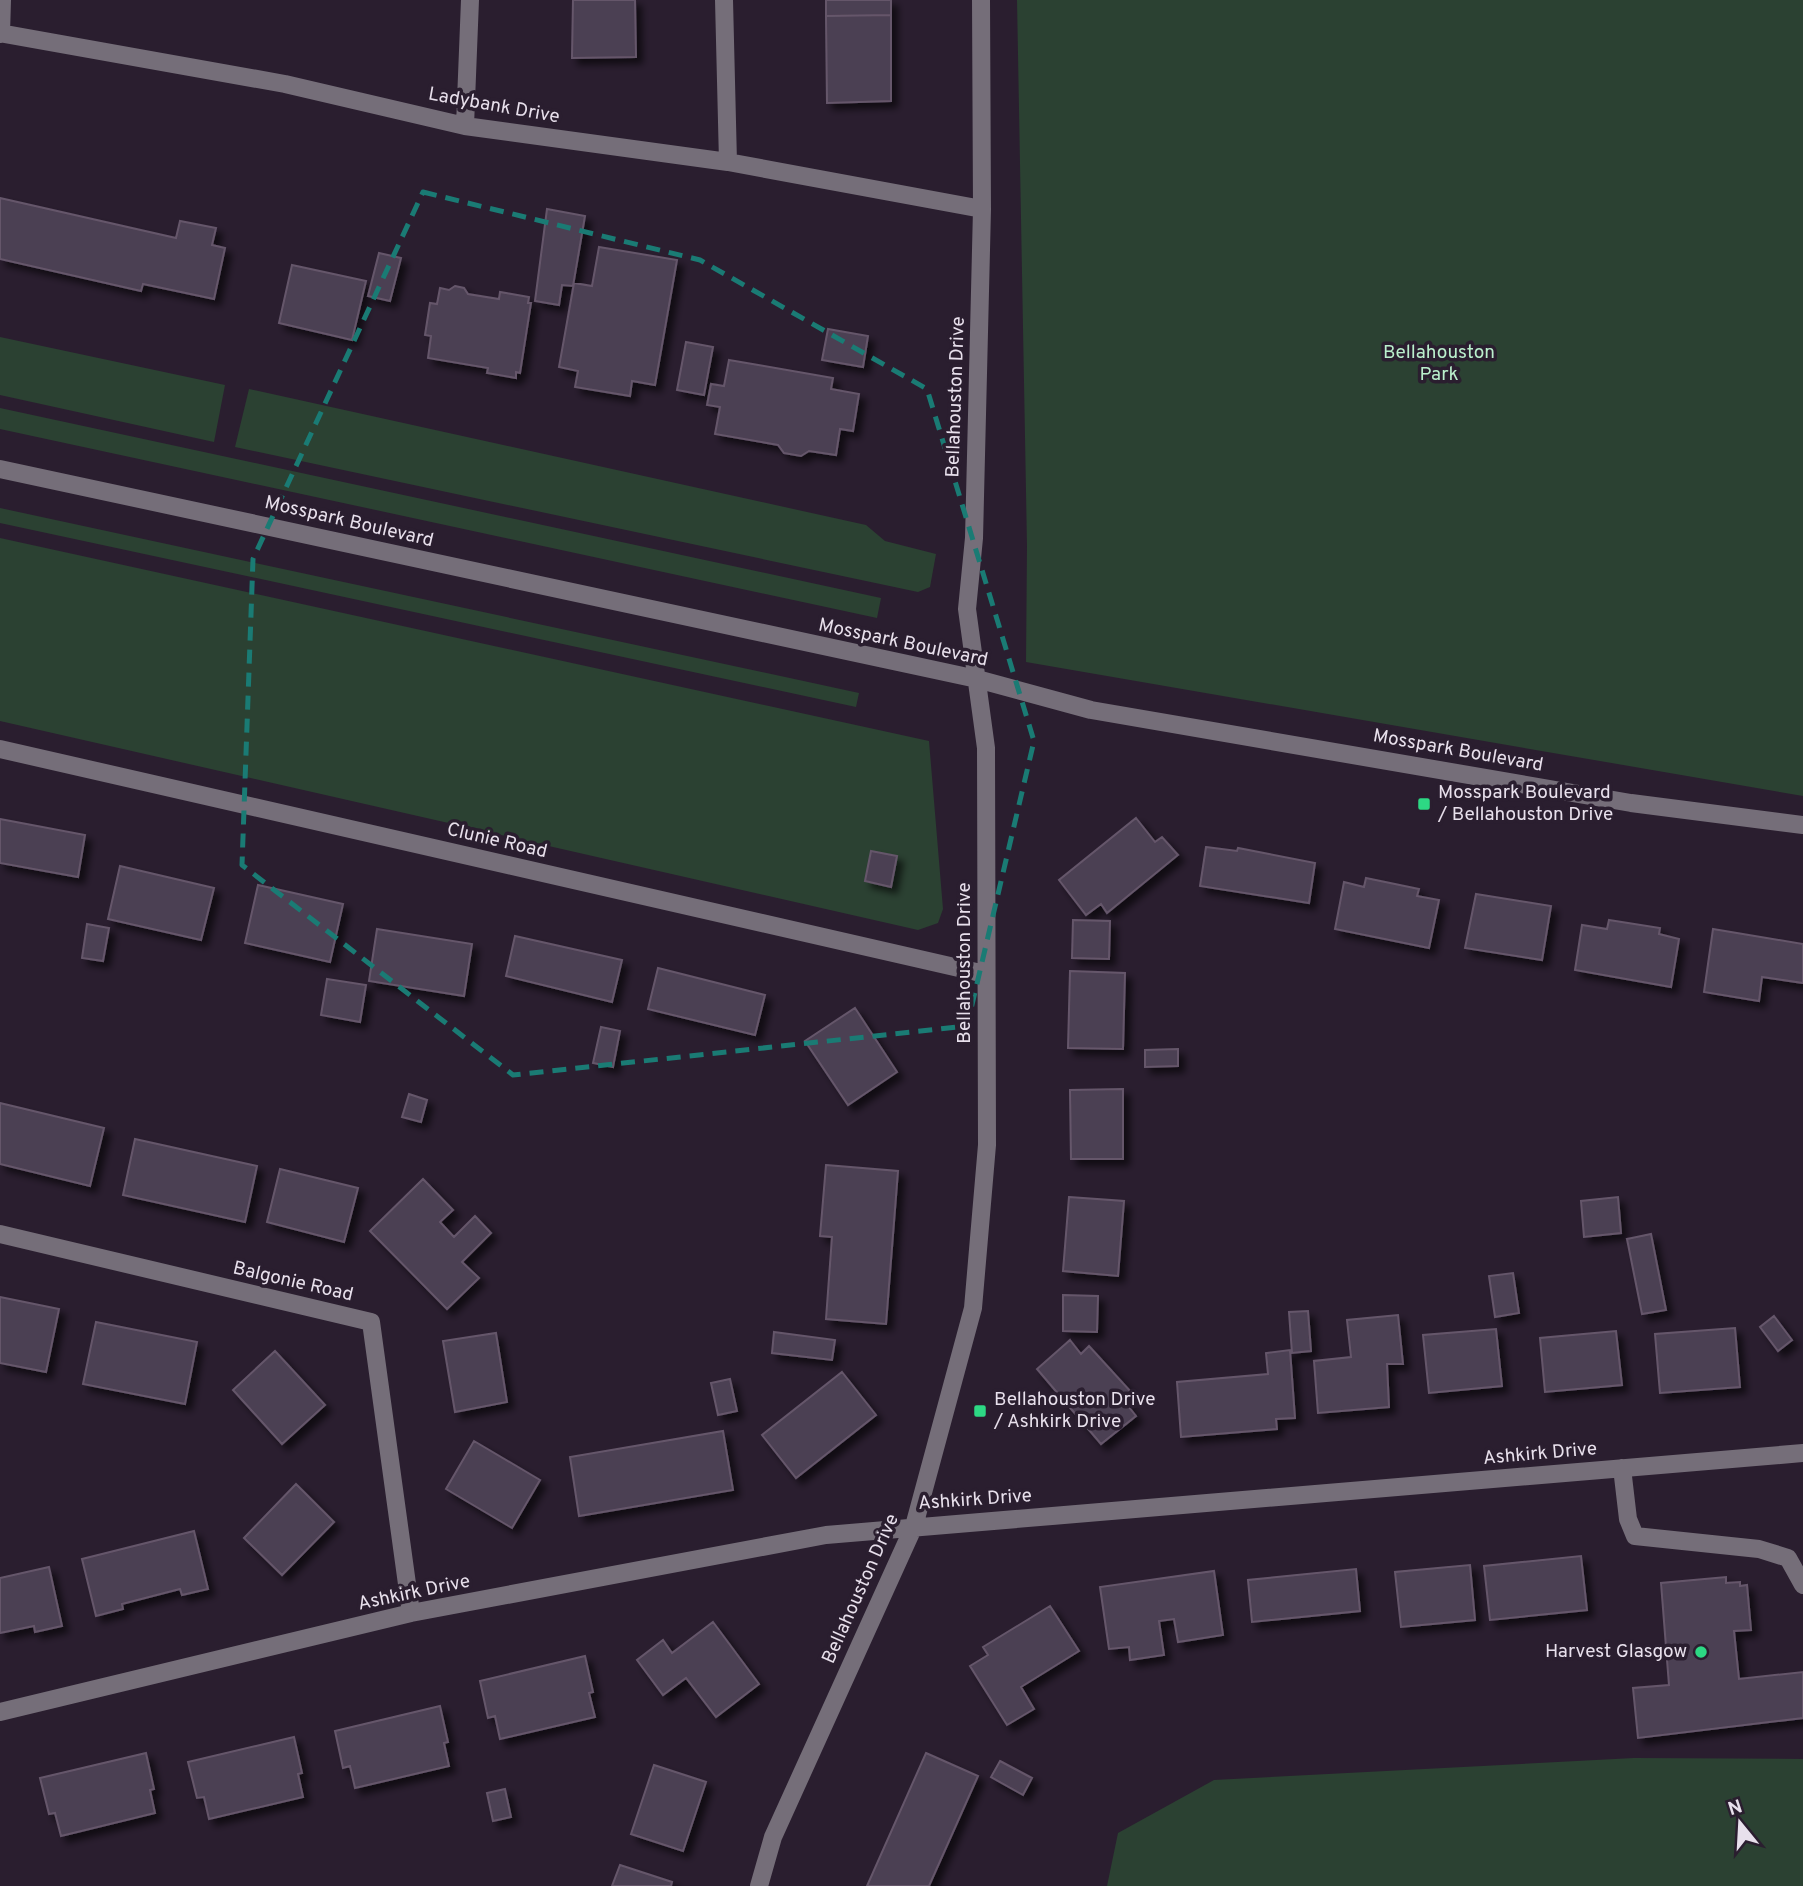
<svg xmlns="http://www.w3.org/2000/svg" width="1803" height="1886" font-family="Overpass,sans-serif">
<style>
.green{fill:#2b4132}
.building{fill:#4c3f52;stroke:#65576b;stroke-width:2;filter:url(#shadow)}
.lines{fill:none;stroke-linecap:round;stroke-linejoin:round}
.minor{stroke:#756e79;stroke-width:18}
.marked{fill:none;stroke:#1a7b74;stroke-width:5;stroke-dasharray:14 9;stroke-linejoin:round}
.poi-dot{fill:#2dd884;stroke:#2a1e2f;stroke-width:2.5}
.labels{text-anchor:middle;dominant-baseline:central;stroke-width:7;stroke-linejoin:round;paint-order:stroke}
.street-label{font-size:19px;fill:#e8e0ec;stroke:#2a1e2f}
.park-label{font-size:19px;fill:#baefcc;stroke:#2a1e2f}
.poi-label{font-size:19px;fill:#e8e0ec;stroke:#2a1e2f;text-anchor:start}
</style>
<defs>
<filter id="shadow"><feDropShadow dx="6" dy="6" stdDeviation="3.5" flood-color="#0009"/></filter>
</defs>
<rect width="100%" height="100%" fill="#2a1e2f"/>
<path class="green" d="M 1017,0 L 1803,0 L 1803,796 L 1026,662 L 1027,546 Z
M 0,337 L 225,385 L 214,442 L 0,395 Z
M 249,389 L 866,525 L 885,541 L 936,554 L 930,587 L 918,592 L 235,447 Z
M 0,408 L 881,598 L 877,618 L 0,429 Z
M 0,508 L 859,693 L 856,707 L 0,523 Z
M 0,538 L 929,741 L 943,909 L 938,923 L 918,930 L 0,721 Z
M 1634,1758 L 1803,1759 L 1803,1886 L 1107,1886 L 1118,1833 L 1214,1780 Z"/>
<path class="building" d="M 573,0 L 635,0 L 636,57 L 572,58 Z
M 826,0 L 891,0 L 891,15 L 826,16 Z
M 891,15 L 891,101 L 827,103 L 826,16 Z
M 0,198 L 176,238 L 180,221 L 216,228 L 212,245 L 225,248 L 214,299 L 143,284 L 141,291 L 0,259 Z
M 547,209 L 585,216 L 573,286 L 562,285 L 559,305 L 535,301 Z
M 599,247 L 677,260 L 655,385 L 632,381 L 630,396 L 575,387 L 578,371 L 559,367 L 574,283 L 592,286 Z
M 379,253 L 401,258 L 390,301 L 368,296 Z
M 292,265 L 366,281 L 352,340 L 279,323 Z
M 455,286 L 464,288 L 468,294 L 499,299 L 500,292 L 529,297 L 528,303 L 531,303 L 520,373 L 516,372 L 516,378 L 487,373 L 488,368 L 428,358 L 431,336 L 425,335 L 430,303 L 437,304 L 440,288 L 449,290 Z
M 828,329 L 868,336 L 863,367 L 822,360 Z
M 686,342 L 713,347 L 704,395 L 677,390 Z
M 729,360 L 833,378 L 831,389 L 859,394 L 853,431 L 840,429 L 836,455 L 809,451 L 801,456 L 784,453 L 778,445 L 715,434 L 720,407 L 707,405 L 711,384 L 724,386 Z
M 1136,818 L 1155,842 L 1162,837 L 1178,855 L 1107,913 L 1101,904 L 1086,915 L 1059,880 Z
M 0,819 L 85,835 L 78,877 L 0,863 Z
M 1206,847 L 1237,851 L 1238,848 L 1315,863 L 1309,903 L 1200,886 Z
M 871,851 L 897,856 L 891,887 L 865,881 Z
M 120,866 L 214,888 L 201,940 L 108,919 Z
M 1366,878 L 1419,889 L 1417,896 L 1439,900 L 1429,948 L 1335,929 L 1344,882 L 1364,887 Z
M 258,885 L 343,904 L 330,962 L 245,943 Z
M 1476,894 L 1551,906 L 1542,960 L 1465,948 Z
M 1073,920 L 1110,921 L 1109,959 L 1072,958 Z
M 1609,920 L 1660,928 L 1659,934 L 1679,939 L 1671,987 L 1575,970 L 1582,925 L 1607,929 Z
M 87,924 L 109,928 L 103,961 L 82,958 Z
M 377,929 L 472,944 L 464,996 L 369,981 Z
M 1713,929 L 1803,944 L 1803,983 L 1762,977 L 1759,1001 L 1704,992 Z
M 515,936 L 622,960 L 612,1002 L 506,976 Z
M 658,968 L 765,995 L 755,1035 L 648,1009 Z
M 1070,971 L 1125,973 L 1123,1049 L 1068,1048 Z
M 327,979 L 366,985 L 360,1022 L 321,1015 Z
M 855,1008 L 897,1072 L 848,1105 L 805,1041 Z
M 601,1027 L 620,1031 L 613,1067 L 593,1063 Z
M 1178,1049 L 1178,1066 L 1145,1067 L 1145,1050 Z
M 1123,1089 L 1123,1159 L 1071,1159 L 1070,1090 Z
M 409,1094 L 427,1100 L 421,1122 L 402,1117 Z
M 0,1103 L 104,1128 L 90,1186 L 0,1164 Z
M 135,1139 L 257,1166 L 245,1222 L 123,1195 Z
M 826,1165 L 898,1171 L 886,1324 L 826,1319 L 832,1237 L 820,1236 Z
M 280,1169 L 358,1188 L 344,1242 L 267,1222 Z
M 423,1179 L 453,1210 L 440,1222 L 454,1237 L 475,1216 L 491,1233 L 462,1262 L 479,1278 L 447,1309 L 370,1231 Z
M 1069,1197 L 1124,1201 L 1118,1276 L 1063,1271 Z
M 1618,1197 L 1621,1233 L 1584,1237 L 1581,1201 Z
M 1651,1234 L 1666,1310 L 1642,1314 L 1627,1239 Z
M 1513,1273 L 1519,1313 L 1495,1317 L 1489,1276 Z
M 1063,1295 L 1098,1296 L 1097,1332 L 1063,1331 Z
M 0,1297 L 59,1309 L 46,1372 L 0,1363 Z
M 1308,1311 L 1311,1351 L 1292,1353 L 1289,1312 Z
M 1398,1315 L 1403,1364 L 1387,1364 L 1389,1407 L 1318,1413 L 1314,1361 L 1351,1357 L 1347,1320 Z
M 1774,1316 L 1792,1340 L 1778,1351 L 1760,1327 Z
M 96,1322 L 197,1342 L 185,1404 L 83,1384 Z
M 1735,1328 L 1740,1387 L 1660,1393 L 1655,1334 Z
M 1496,1329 L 1502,1386 L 1429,1393 L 1423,1335 Z
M 1616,1331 L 1622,1385 L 1545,1392 L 1540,1338 Z
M 774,1332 L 835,1340 L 832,1360 L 772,1353 Z
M 496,1333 L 507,1402 L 455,1412 L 443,1341 Z
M 1070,1340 L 1081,1354 L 1089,1346 L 1132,1393 L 1125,1402 L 1136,1416 L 1101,1444 L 1037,1369 Z
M 1290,1350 L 1295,1418 L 1276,1419 L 1277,1429 L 1181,1437 L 1177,1382 L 1268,1374 L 1266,1353 Z
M 275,1351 L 325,1405 L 282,1444 L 233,1390 Z
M 842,1372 L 876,1415 L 796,1478 L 762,1435 Z
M 730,1379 L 737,1411 L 718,1415 L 711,1383 Z
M 723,1431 L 733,1490 L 579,1516 L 570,1457 Z
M 474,1441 L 540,1480 L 512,1528 L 446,1489 Z
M 296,1484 L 334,1522 L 282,1575 L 244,1538 Z
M 194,1531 L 208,1589 L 182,1595 L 180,1589 L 122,1604 L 123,1609 L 96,1616 L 82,1559 Z
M 1581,1556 L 1587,1610 L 1490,1620 L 1484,1566 Z
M 1470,1565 L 1475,1620 L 1401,1627 L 1395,1572 Z
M 49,1567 L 62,1626 L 35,1632 L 34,1626 L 0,1633 L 0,1578 Z
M 1356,1569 L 1360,1611 L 1252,1622 L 1248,1580 Z
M 1214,1571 L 1223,1635 L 1178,1642 L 1174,1619 L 1159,1621 L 1164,1655 L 1130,1660 L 1129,1647 L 1109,1649 L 1100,1587 Z
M 1726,1577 L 1726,1583 L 1740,1582 L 1740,1586 L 1747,1585 L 1751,1630 L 1734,1631 L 1739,1679 L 1803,1672 L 1803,1718 L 1638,1738 L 1633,1688 L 1669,1685 L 1661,1583 Z
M 1050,1606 L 1079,1651 L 1021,1687 L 1034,1709 L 1007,1725 L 970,1666 L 988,1655 L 983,1647 Z
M 713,1622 L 759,1684 L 716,1717 L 686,1678 L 663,1695 L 637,1660 L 663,1640 L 672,1653 Z
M 585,1656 L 593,1692 L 589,1693 L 595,1717 L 500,1739 L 495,1716 L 488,1718 L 480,1681 Z
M 440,1706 L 448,1742 L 444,1743 L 449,1766 L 355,1788 L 350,1766 L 343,1768 L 335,1731 Z
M 294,1737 L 302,1773 L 298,1774 L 303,1797 L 209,1819 L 204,1797 L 197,1798 L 188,1762 Z
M 146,1753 L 154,1789 L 150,1790 L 155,1813 L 61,1836 L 55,1813 L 49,1814 L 40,1778 Z
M 926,1753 L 978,1776 L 929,1886 L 867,1886 Z
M 1000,1761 L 1032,1778 L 1023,1795 L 991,1777 Z
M 654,1765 L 706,1782 L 683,1851 L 631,1834 Z
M 505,1789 L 511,1817 L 493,1821 L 487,1793 Z
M 620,1865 L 672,1882 L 671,1886 L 612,1886 Z"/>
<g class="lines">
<path class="minor" d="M 724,0 L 728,162
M 0,33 L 285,84 L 465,126 L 728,162 L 982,209
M 1,34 L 2,0
M 465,126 L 470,0
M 0,469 L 977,679 L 1091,710 L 1631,803 L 1803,825
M 0,749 L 985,974
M 0,1234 L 371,1322 L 411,1613
M 1622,1468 L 1628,1519 L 1635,1536 L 1759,1549 L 1788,1558 L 1803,1585
M 0,1712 L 411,1613 L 826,1535 L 1803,1453
M 759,1886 L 773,1837 L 914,1526 L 973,1308 L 987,1145 L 986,748 L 967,609 L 974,538 L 982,209 L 981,0"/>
</g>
<path class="marked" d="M 423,192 L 700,260 L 927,389 L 1034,741 L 967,1026 L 513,1075 L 242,865 L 253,559 Z"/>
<g class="poi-dot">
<rect x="1417" y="797" width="14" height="14" rx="3.5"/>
<rect x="973" y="1404" width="14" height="14" rx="3.5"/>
<circle cx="1701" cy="1652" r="7"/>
</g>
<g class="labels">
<g class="street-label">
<text transform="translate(494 106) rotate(10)">Ladybank Drive</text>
<text transform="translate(956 397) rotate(-88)">Bellahouston Drive</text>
<text transform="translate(349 522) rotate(13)">Mosspark Boulevard</text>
<text transform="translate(903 643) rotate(12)">Mosspark Boulevard</text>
<text transform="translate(1458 751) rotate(10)">Mosspark Boulevard</text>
<text transform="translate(497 841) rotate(13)">Clunie Road</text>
<text transform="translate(965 963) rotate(-90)">Bellahouston Drive</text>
<text transform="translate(293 1282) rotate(13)">Balgonie Road</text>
<text transform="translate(1540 1454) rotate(-5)">Ashkirk Drive</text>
<text transform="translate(975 1500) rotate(-4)">Ashkirk Drive</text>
<text transform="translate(861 1589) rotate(-66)">Bellahouston Drive</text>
<text transform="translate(414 1593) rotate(-12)">Ashkirk Drive</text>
</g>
<g class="park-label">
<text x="1439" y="353">Bellahouston<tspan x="1439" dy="22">Park</tspan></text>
</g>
<g class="poi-label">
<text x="1438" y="793">Mosspark Boulevard<tspan x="1438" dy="22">/ Bellahouston Drive</tspan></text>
<text x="994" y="1400">Bellahouston Drive<tspan x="994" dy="22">/ Ashkirk Drive</tspan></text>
<text x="1687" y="1652" text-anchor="end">Harvest Glasgow</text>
</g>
</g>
<g transform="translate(1740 1823) rotate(342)" stroke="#2a1e2f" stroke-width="5" paint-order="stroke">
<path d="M0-5L12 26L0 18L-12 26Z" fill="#e8e0ec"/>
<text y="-10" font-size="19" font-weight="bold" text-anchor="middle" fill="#e8e0ec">N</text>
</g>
</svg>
